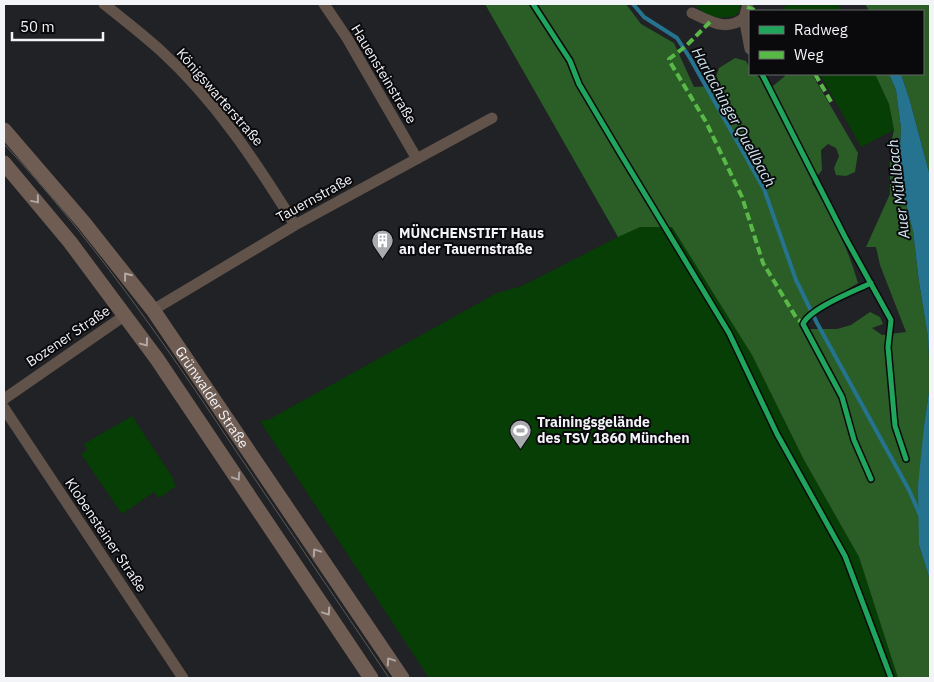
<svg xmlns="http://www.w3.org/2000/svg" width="934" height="682" font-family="'IBM Plex Sans',sans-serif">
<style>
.green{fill:#073e05}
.forest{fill:#2b5d27}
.water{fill:#25738e}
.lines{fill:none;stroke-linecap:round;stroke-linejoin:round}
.stream{stroke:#25738e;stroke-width:4}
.street{stroke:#61524a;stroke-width:11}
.secondary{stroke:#6f5d53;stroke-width:15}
.tram{stroke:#5c5856;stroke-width:1}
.quiet{stroke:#58b947;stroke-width:4;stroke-dasharray:8 4;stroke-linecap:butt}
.cycleway-casing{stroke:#0a0a0d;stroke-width:8}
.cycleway{stroke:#20a55d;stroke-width:5}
.oneway{stroke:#b1a8a6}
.labels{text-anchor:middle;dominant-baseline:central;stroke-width:4;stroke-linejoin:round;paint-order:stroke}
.street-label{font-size:14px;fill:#f3f4f8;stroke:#0a0a0d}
.poi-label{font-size:14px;font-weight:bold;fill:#f3f4f8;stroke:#0a0a0d;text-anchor:start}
.water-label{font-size:15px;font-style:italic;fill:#d1e9f3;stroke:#0a0a0d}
</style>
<rect width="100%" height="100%" fill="#202225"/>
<path class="green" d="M 485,4 L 545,4 L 752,355 L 804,460 L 859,557 L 898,678 L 429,678 L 260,421 L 268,420 L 497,293 L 522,286 L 618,237 Z
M 694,4 L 741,4 L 740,10 L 735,16 C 716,19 708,18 694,4 Z
M 789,4 L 838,4 L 842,11 L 784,11 L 782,8 Z
M 820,74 L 875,74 L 889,104 L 894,130 L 861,147 Z
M 132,416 L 174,480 L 173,481 L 176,486 L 159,498 L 154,492 L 122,514 L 81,454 L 87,450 L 84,444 Z"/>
<path class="forest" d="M 485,4 L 626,4 L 641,24 L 674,43 L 694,87 L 713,86 L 719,68 L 735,58 L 746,61 L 750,68 L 750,74 L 755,74 L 765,82 L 773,86 L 785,76 L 784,74 L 812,74 L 858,153 L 855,172 L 846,176 L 836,175 L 834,168 L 839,156 L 836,148 L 828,144 L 821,150 L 822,170 L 812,183 C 832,214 848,248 858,283 L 803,316 L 810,329 L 837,329 L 851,325 L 870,312 L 880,317 L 883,324 L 872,328 L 882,335 L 906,332 L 880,265 L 876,247 L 866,247 L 890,194 L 890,147 L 894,130 L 889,104 L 875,74 L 889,74 L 896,90 L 901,128 L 899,166 L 901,185 L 913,231 L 919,282 L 928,337 L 930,385 L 924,426 L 919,545 L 930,580 L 930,678 L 898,678 L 859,557 L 804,460 L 752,355 L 672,227 L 640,227 L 618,237 Z
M 865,4 L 930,4 L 930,176 L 910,101 L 901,74 L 923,74 L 923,11 L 869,11 Z"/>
<path class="water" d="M 889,74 L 901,74 L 910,101 L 930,176 L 930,377 L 928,337 L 919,282 L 913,231 L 901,185 L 899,166 L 901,128 L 896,90 Z
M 930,385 L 930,580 L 919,545 L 918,486 L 924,426 Z"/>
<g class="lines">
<path class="stream" d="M 633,4 L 644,17 L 677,38 L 690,58 L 764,189 L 796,280 L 817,323 L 909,490 L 920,515"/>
<path class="street" d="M 104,4 C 123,19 142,34 160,50 C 215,100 256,162 295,225
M 324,4 L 347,38 L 417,159
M 748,4 L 744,18 L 750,49
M 692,13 C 710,21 726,32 744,18
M 153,310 L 295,225 L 492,118
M 4,399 L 124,316
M 4,408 L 183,678"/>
<g class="secondary">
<path id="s1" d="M 4,130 L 84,223 L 153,310 L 402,678"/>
<path d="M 4,163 L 70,242 L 157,359 L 371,678"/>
</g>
<path class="tram" d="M 4,144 C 89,235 161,338 230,442 C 283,521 336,599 389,678"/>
<path class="quiet" d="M 747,7 L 757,11
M 710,22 L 686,46 L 669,59 L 670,62 L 706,122 L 742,197 L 763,263 L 797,319 L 803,323 L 803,326
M 815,74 L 833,105"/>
<defs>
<path id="cycleway" d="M 533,4 L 570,61 L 579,84 L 620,153 L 729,333 L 777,434 L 845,556 L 891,678
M 762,74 L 845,237 L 891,320 L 888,347 L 895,426 L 906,459
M 871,479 L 854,440 L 842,397 L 803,324 C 810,308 855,291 871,283"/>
</defs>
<use href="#cycleway" class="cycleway-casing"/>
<use href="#cycleway" class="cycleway"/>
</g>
<defs><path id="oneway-chevron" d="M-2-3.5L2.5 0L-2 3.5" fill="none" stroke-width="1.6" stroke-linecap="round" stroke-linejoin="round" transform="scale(1.25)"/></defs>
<g class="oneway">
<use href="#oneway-chevron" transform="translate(36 200) rotate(50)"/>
<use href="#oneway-chevron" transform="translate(127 276) rotate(-128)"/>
<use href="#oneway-chevron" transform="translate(145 343) rotate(53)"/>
<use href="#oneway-chevron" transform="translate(237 477) rotate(56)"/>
<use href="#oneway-chevron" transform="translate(316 552) rotate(-124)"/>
<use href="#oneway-chevron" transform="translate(327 612) rotate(56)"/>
<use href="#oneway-chevron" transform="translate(390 661) rotate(-124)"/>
</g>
<defs>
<symbol id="building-pin" viewBox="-11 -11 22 30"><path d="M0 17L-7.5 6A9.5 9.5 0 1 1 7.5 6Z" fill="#a9aaae" stroke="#0a0a0d"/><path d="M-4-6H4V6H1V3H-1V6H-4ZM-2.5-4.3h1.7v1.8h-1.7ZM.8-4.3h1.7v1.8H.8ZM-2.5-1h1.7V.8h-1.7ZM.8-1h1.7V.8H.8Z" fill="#fff"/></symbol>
<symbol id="stadium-pin" viewBox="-11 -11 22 30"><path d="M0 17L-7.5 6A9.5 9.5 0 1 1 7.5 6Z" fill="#a9aaae" stroke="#0a0a0d"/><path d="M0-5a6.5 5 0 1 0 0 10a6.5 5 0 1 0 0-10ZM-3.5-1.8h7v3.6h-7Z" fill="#fff"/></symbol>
</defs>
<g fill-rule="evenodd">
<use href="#building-pin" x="370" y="228" width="25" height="34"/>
<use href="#stadium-pin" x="508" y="418" width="25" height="34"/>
</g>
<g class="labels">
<g class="street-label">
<text transform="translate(384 74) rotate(59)">Hauensteinstraße</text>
<text transform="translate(220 97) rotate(49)">Königswarterstraße</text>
<text transform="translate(314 198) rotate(-29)">Tauernstraße</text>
<text transform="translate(68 336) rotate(-34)">Bozener Straße</text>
<text stroke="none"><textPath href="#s1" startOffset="339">Grünwalder Straße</textPath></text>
<text transform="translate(106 535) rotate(56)">Klobensteiner Straße</text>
</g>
<g class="poi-label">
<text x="399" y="233">MÜNCHENSTIFT Haus<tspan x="399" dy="16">an der Tauernstraße</tspan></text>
<text x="537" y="422">Trainingsgelände<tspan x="537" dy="16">des TSV 1860 München</tspan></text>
</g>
<g class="water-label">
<text transform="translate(734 117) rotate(61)">Harlachinger Quellbach</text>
<text transform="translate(898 189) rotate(-97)">Auer Mühlbach</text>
</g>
</g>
<rect width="934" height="682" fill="none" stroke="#f3f4f8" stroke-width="10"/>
<rect x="749" y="10" width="175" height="65" fill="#0a0a0d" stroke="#67686b"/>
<rect x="759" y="26" width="25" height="8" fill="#20a55d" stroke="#67686b"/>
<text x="794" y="35" font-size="15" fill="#f3f4f8">Radweg</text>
<rect x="759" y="51" width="25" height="8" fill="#58b947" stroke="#67686b"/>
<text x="794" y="60" font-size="15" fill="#f3f4f8">Weg</text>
<path d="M12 32v8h91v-8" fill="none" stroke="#f3f4f8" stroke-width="2.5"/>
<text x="20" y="32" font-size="15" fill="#f3f4f8" stroke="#0a0a0d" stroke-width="4" paint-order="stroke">50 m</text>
</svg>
